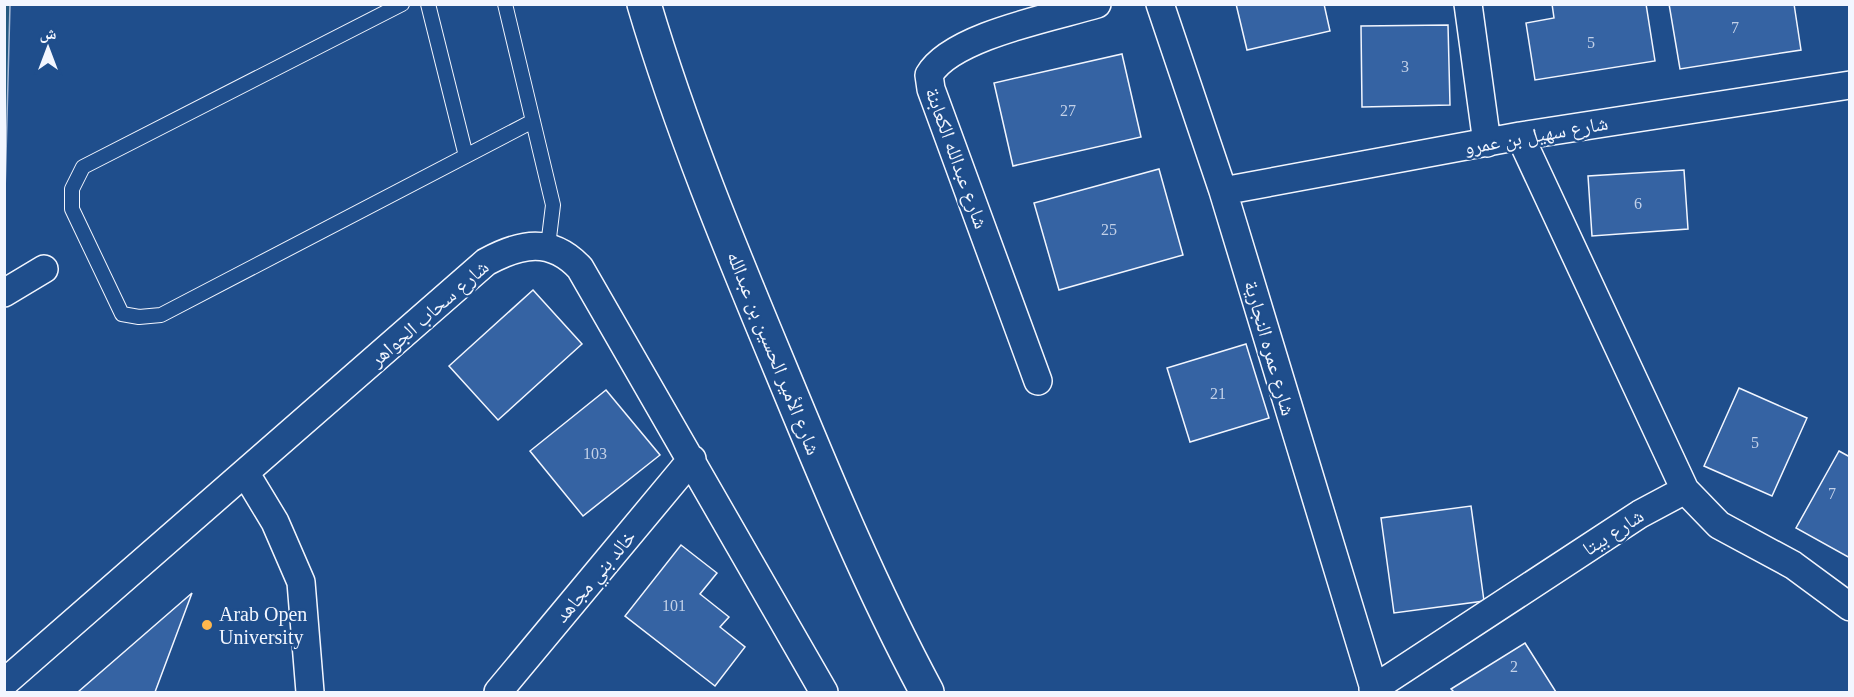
<svg xmlns="http://www.w3.org/2000/svg" width="1854" height="697" font-family="'Times New Roman','Noto Naskh Arabic',serif">
<style>
.green{fill:#245a82;stroke:#a8bbd7;stroke-width:1.5}
.building{fill:#3563a3;stroke:#f2f6ff;stroke-width:1.5}
.lines{fill:none;stroke-linecap:round;stroke-linejoin:round}
.lane-casing{stroke:#f2f6ff;stroke-width:16}
.street-casing{stroke:#f2f6ff;stroke-width:30}
.secondary-casing{stroke:#f2f6ff;stroke-width:36}
.lane{stroke:#1f4e8c;stroke-width:14}
.street{stroke:#1f4e8c;stroke-width:27}
.secondary{stroke:#1f4e8c;stroke-width:33}
.poi-dot{fill:#ffb74d;stroke:#1f4e8c;stroke-width:2}
.labels{text-anchor:middle;dominant-baseline:central;stroke-width:4.5;stroke-linejoin:round;paint-order:stroke}
.number-label{font-size:16px;fill:#c3d1e8}
.street-label{font-size:20px;fill:#f2f6ff;stroke:#1f4e8c}
.poi-label{font-size:20px;fill:#f2f6ff;stroke:#1f4e8c;text-anchor:start}
</style>
<rect width="100%" height="100%" fill="#1f4e8c"/>
<path class="green" d="M 10,5 L 5,193 L 4,5 Z"/>
<path class="building" d="M 1236,4 L 1324,4 L 1330,31 L 1247,50 Z
M 1552,4 L 1646,4 L 1655,61 L 1535,80 L 1526,23 L 1554,18 Z
M 1669,4 L 1794,4 L 1801,50 L 1680,69 Z
M 1448,25 L 1450,105 L 1362,107 L 1361,26 Z
M 1122,54 L 1141,137 L 1013,166 L 994,83 Z
M 1159,169 L 1183,255 L 1059,290 L 1034,203 Z
M 1684,170 L 1688,229 L 1592,236 L 1588,176 Z
M 533,290 L 582,344 L 498,420 L 449,366 Z
M 1246,344 L 1269,418 L 1190,442 L 1167,368 Z
M 1739,388 L 1807,418 L 1772,496 L 1704,466 Z
M 606,390 L 660,455 L 583,516 L 530,451 Z
M 1839,451 L 1850,457 L 1850,558 L 1796,528 Z
M 1471,506 L 1484,601 L 1394,613 L 1381,518 Z
M 681,545 L 717,573 L 700,594 L 729,617 L 720,627 L 745,647 L 715,686 L 625,616 Z
M 192,593 L 155,692 L 78,692 Z
M 1525,643 L 1556,692 L 1454,692 L 1451,689 Z"/>
<g class="lines">
<defs>
<path id="lane" d="M 402,4 L 83,167 L 72,189 L 72,209 L 122,314 L 139,317 L 161,315 L 533,121
M 428,4 L 466,156
M 505,4 L 553,205 L 548,246"/>
<path id="street" d="M 1160,4 L 1223,191 L 1375,692
M 1468,4 L 1487,143
M 1520,136 L 1685,490
M 1223,191 L 1520,136 L 1850,85
M 4,293 L 44,269
M 1038,381 L 931,89 L 929,75 C 951,36 1054,17 1097,4
M 246,474 L 275,522 L 301,582 L 310,692
M 4,683 L 486,262 C 521,243 551,237 580,268 L 824,692
M 1373,689 L 1640,514 L 1685,490 L 1719,525 L 1793,565 L 1850,607
M 498,692 L 692,459"/>
<path id="secondary" d="M 644,4 C 681,129 731,250 781,370 C 826,479 871,588 927,692"/>
</defs>
<use href="#lane" class="lane-casing"/>
<use href="#street" class="street-casing"/>
<use href="#secondary" class="secondary-casing"/>
<use href="#lane" class="lane"/>
<use href="#street" class="street"/>
<use href="#secondary" class="secondary"/>
</g>
<circle class="poi-dot" cx="207" cy="625" r="6"/>
<g class="labels">
<g class="number-label">
<text x="1735" y="27">7</text>
<text x="1591" y="42">5</text>
<text x="1405" y="66">3</text>
<text x="1068" y="110">27</text>
<text x="1638" y="203">6</text>
<text x="1109" y="229">25</text>
<text x="1218" y="393">21</text>
<text x="1755" y="442">5</text>
<text x="595" y="453">103</text>
<text x="1832" y="493">7</text>
<text x="674" y="605">101</text>
<text x="1514" y="666">2</text>
</g>
<g class="street-label">
<text transform="translate(1536 135) rotate(-10)">شارع سهيل بن عمرو</text>
<text transform="translate(957 158) rotate(70)">شارع عبدالله الكعابنة</text>
<text transform="translate(429 313) rotate(-41)">شارع سحاب الجواهر</text>
<text transform="translate(1270 348) rotate(74)">شارع عمره النجارية</text>
<text transform="translate(774 353) rotate(68)">شارع الأمير الحسين بن عبدالله</text>
<text transform="translate(1613 532) rotate(-33)">شارع بيتا</text>
<text transform="translate(595 576) rotate(-50)">خالد بني مجاهد</text>
</g>
<g class="poi-label">
<text x="219" y="614">Arab Open<tspan x="219" dy="23">University</tspan></text>
</g>
</g>
<rect width="1854" height="697" fill="none" stroke="#f2f6ff" stroke-width="12"/>
<g transform="translate(48 48)" stroke="#1f4e8c" stroke-width="4.5" paint-order="stroke">
<path d="M0-4.5L10 22L0 15L-10 22Z" fill="#f2f6ff"/>
<text y="-9" font-size="16" font-weight="bold" text-anchor="middle" fill="#f2f6ff">ش</text>
</g>
</svg>
